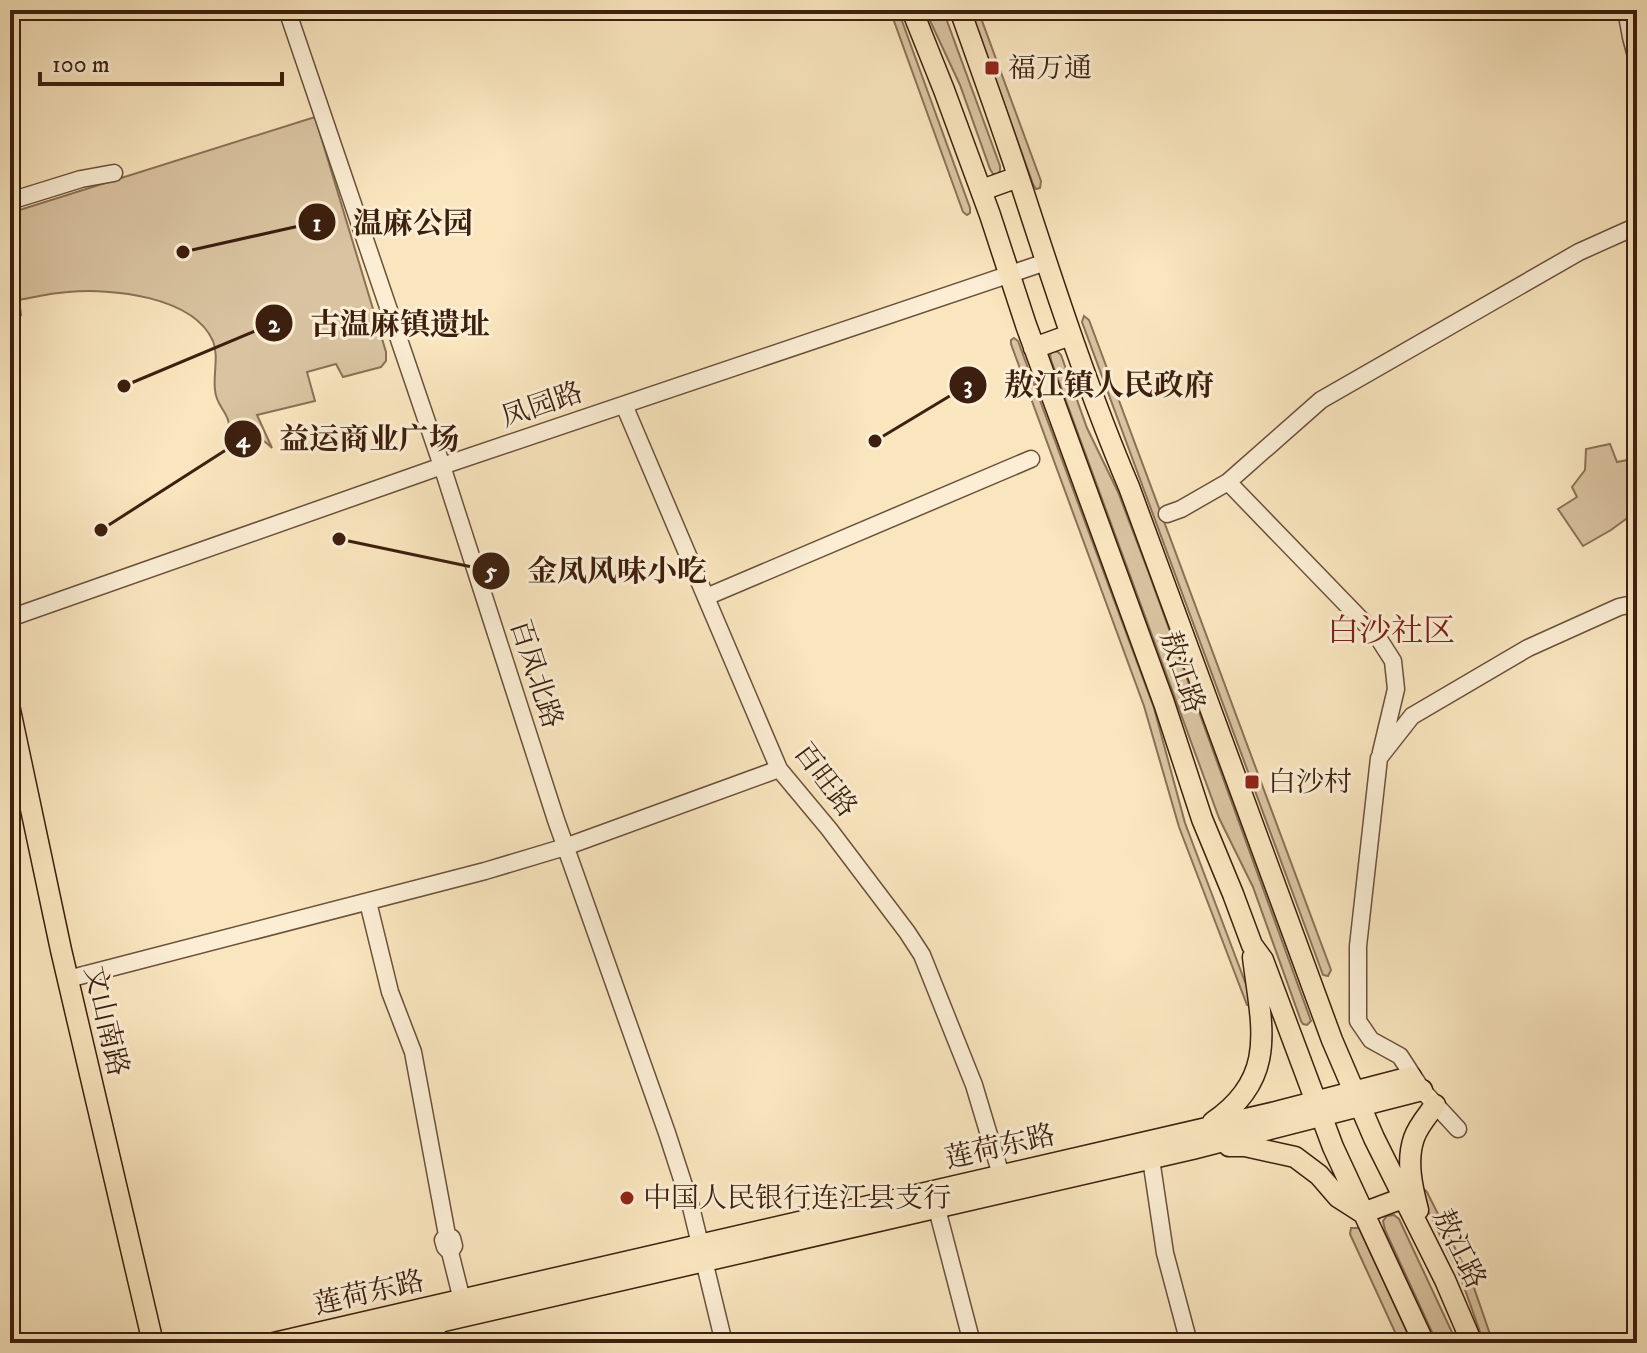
<svg xmlns="http://www.w3.org/2000/svg" width="1647" height="1353" font-family="'IM FELL DW Pica','Noto Serif SC',serif">
<style>
.green{fill:#d9c3a0;stroke:#8a7157;stroke-width:2}
.lines{fill:none;stroke-linecap:round;stroke-linejoin:round}
.minor-casing{stroke:#6b503a;stroke-width:19}
.major-casing{stroke:#3c1f0e;stroke-width:23}
.minor{stroke:#fbeed5;stroke-width:16}
.major{stroke:#f9e5be;stroke-width:20}
.poi-dot{fill:#8f2418;stroke:#fbeed5;stroke-width:3}
.labels{text-anchor:middle;dominant-baseline:central;stroke-width:6;stroke-linejoin:round;paint-order:stroke}
.poi-label{font-size:28px;fill:#3c1f0e;stroke:#fbeed5;text-anchor:start}
.street-label{font-size:28px;fill:#3c1f0e;stroke:#fbeed5}
.quarter-label{font-size:32px;fill:#7a1f14;stroke:#fbeed5}
.leader{fill:none;stroke:#3c1f0e;stroke-width:3}
.callout-dot{fill:#3c1f0e;stroke:#fbeed5;stroke-width:3}
.mark-label{font-size:24px;text-anchor:middle;font-weight:bold;fill:#fff}
.callout-label{font-size:30px;text-anchor:middle;font-weight:bold;fill:#3c1f0e;stroke:#fbeed5;stroke-width:6;stroke-linejoin:round;paint-order:stroke}
</style>
<rect width="100%" height="100%" fill="#f9e5be"/>
<filter id="stains"><feTurbulence type="fractalNoise" baseFrequency=".0025" numOctaves="4"/><feColorMatrix values="0 0 0 0 .2 0 0 0 0 .09 0 0 0 0 .02 0 0 0 .5 -.17"/></filter>
<radialGradient id="worn" r=".72"><stop offset=".6" stop-color="#630" stop-opacity="0"/><stop offset="1" stop-color="#630" stop-opacity=".3"/></radialGradient>
<path class="green" d="M 890,10 L 898,10 L 970,208 L 970,213 L 967,215 L 963,212 Z
M 925,10 L 943,10 L 1000,166 L 1000,171 L 997,174 L 993,174 L 990,169 L 960,85 Z
M 970,10 L 978,10 L 1041,181 L 1040,188 L 1036,189 L 1033,184 Z
M 315,117 L 386,352 L 386,361 L 381,367 L 343,377 L 336,364 L 307,372 L 315,401 L 257,415 L 272,448 C 259,435 246,431 228,436 C 234,414 216,409 215,390 C 213,374 219,356 213,341 C 193,296 111,288 68,292 C 51,293 35,297 19,300 L 21,315 L 10,317 L 10,213 Z
M 1084,316 L 1089,320 L 1331,970 L 1328,976 L 1323,975 L 1082,322 Z
M 1014,338 L 1018,341 L 1154,708 L 1185,823 L 1253,1003 L 1251,1006 L 1247,1005 L 1179,827 L 1144,706 L 1011,344 L 1011,340 Z
M 1053,351 L 1058,352 L 1061,355 L 1087,428 L 1118,492 L 1148,571 L 1311,1021 L 1307,1025 L 1303,1024 L 1301,1021 L 1253,887 L 1219,818 L 1051,360 L 1050,355 Z
M 1610,444 L 1617,462 L 1637,458 L 1637,511 L 1611,530 L 1583,546 L 1558,509 L 1577,497 L 1572,487 L 1585,470 L 1586,449 Z
M 1423,1188 L 1427,1192 L 1472,1282 L 1493,1343 L 1484,1343 L 1459,1273 L 1420,1195 Z
M 1394,1215 L 1399,1219 L 1457,1343 L 1437,1343 L 1385,1230 L 1383,1221 L 1387,1216 Z
M 1351,1228 L 1359,1228 L 1412,1343 L 1400,1343 L 1350,1234 Z"/>
<g class="lines">
<defs>
<path id="minor" d="M 287,10 L 442,466 L 556,820 L 667,1133 L 691,1207 L 724,1343
M 1626,10 L 1631,37 L 1637,60
M 10,201 L 81,179 L 114,173
M 624,405 L 779,769 L 829,829 L 907,932 L 922,955 L 974,1085 L 1001,1175
M 1228,482 L 1377,636 L 1393,661 L 1396,689 L 1381,752
M 1167,514 L 1181,509 L 1228,482 L 1321,400 L 1579,252 L 1637,226
M 706,597 L 1031,459
M 10,618 L 442,466 L 1046,262
M 368,902 L 390,992 L 413,1052 L 447,1235 L 443,1240 L 445,1247 L 450,1252 L 454,1246 L 452,1238 L 447,1235
M 68,979 L 485,871 L 565,847 L 779,769
M 1458,1129 L 1422,1090 L 1400,1056 L 1371,1040 L 1358,1021 L 1358,946 L 1379,758 L 1412,716 L 1528,648 L 1619,607 L 1637,603
M 1151,1159 L 1165,1253 L 1189,1343
M 937,1209 L 972,1343
M 450,1252 L 462,1300
M 435,1324 L 439,1343"/>
<path id="major" d="M 912,10 L 944,90 L 990,215 L 1026,325 L 1164,703 L 1202,819 L 1233,894 L 1252,945 L 1263,960 L 1333,1147 L 1424,1343
M 960,10 C 983,75 1007,140 1028,206 C 1059,301 1090,395 1129,487 L 1332,1040 L 1374,1138 L 1445,1280 L 1472,1343
M 982,190 L 1018,177
M 1034,348 L 1070,335
M 10,710 L 61,950 L 153,1343
M 1213,1122 C 1279,1077 1261,1025 1253,957
M 1229,1146 L 1245,1146 L 1295,1157 L 1319,1175 L 1338,1197 L 1363,1213
M 1418,1210 C 1412,1187 1406,1161 1414,1138 C 1418,1126 1428,1115 1435,1105
M 1363,1213 L 1403,1198
M 274,1343 L 1276,1112 L 1411,1077
M 348,1343 L 1192,1149 L 1422,1090"/>
</defs>
<use href="#minor" class="minor-casing"/>
<use href="#major" class="major-casing"/>
<use href="#minor" class="minor"/>
<use href="#major" class="major"/>
</g>
<g class="poi-dot">
<rect x="984" y="60" width="16" height="16" rx="4"/>
<rect x="1244" y="774" width="16" height="16" rx="4"/>
<circle cx="627" cy="1198" r="8"/>
</g>
<g class="labels">
<g class="poi-label">
<text x="1008" y="68">福万通</text>
<text x="1268" y="782">白沙村</text>
<text x="643" y="1198">中国人民银行连江县支行</text>
</g>
<g class="street-label">
<text transform="translate(542 405) rotate(-19)">凤园路</text>
<text transform="translate(1182 672) rotate(71)">敖江路</text>
<text transform="translate(536 674) rotate(72)">百凤北路</text>
<text transform="translate(825 780) rotate(53)">百旺路</text>
<text transform="translate(106 1021) rotate(77)">文山南路</text>
<text transform="translate(1000 1147) rotate(-13)">莲荷东路</text>
<text transform="translate(1459 1249) rotate(64)">敖江路</text>
<text transform="translate(369 1293) rotate(-13)">莲荷东路</text>
</g>
<g class="quarter-label">
<text x="1391" y="632">白沙社区</text>
</g>
</g>
<path class="leader" d="M183 252L317 222M124 386L274 323M875 441L968 385M101 530L243 439M339 539L491 571"/>
<g class="callout-dot">
<circle cx="183" cy="252" r="8"/>
<circle cx="124" cy="386" r="8"/>
<circle cx="875" cy="441" r="8"/>
<circle cx="101" cy="530" r="8"/>
<circle cx="339" cy="539" r="8"/>
<circle cx="317" cy="222" r="20"/>
<circle cx="274" cy="323" r="20"/>
<circle cx="968" cy="385" r="20"/>
<circle cx="243" cy="439" r="20"/>
<circle cx="491" cy="571" r="20"/>
</g>
<g class="mark-label">
<text x="317" y="231">1</text>
<text x="274" y="332">2</text>
<text x="968" y="393">3</text>
<text x="243" y="447">4</text>
<text x="491" y="579">5</text>
</g>
<g class="callout-label">
<text x="413" y="233">温麻公园</text>
<text x="400" y="334">古温麻镇遗址</text>
<text x="1109" y="395">敖江镇人民政府</text>
<text x="369" y="449">益运商业广场</text>
<text x="617" y="581">金凤风味小吃</text>
</g>
<rect width="1647" height="1353" fill="none" stroke="#f9e5be" stroke-width="40"/>
<rect x="12" y="12" width="1623" height="1329" fill="none" stroke="#3c1f0e" stroke-width="4"/>
<rect x="20" y="20" width="1607" height="1313" fill="none" stroke="#3c1f0e" stroke-width="2"/>
<path d="M40 72v12h242v-12" fill="none" stroke="#3c1f0e" stroke-width="4"/>
<text x="52" y="72" font-size="24" fill="#3c1f0e" stroke="#fbeed5" stroke-width="6" paint-order="stroke">100 m</text>
<rect width="100%" height="100%" filter="url(#stains)"/>
<rect width="100%" height="100%" fill="url(#worn)"/>
</svg>
